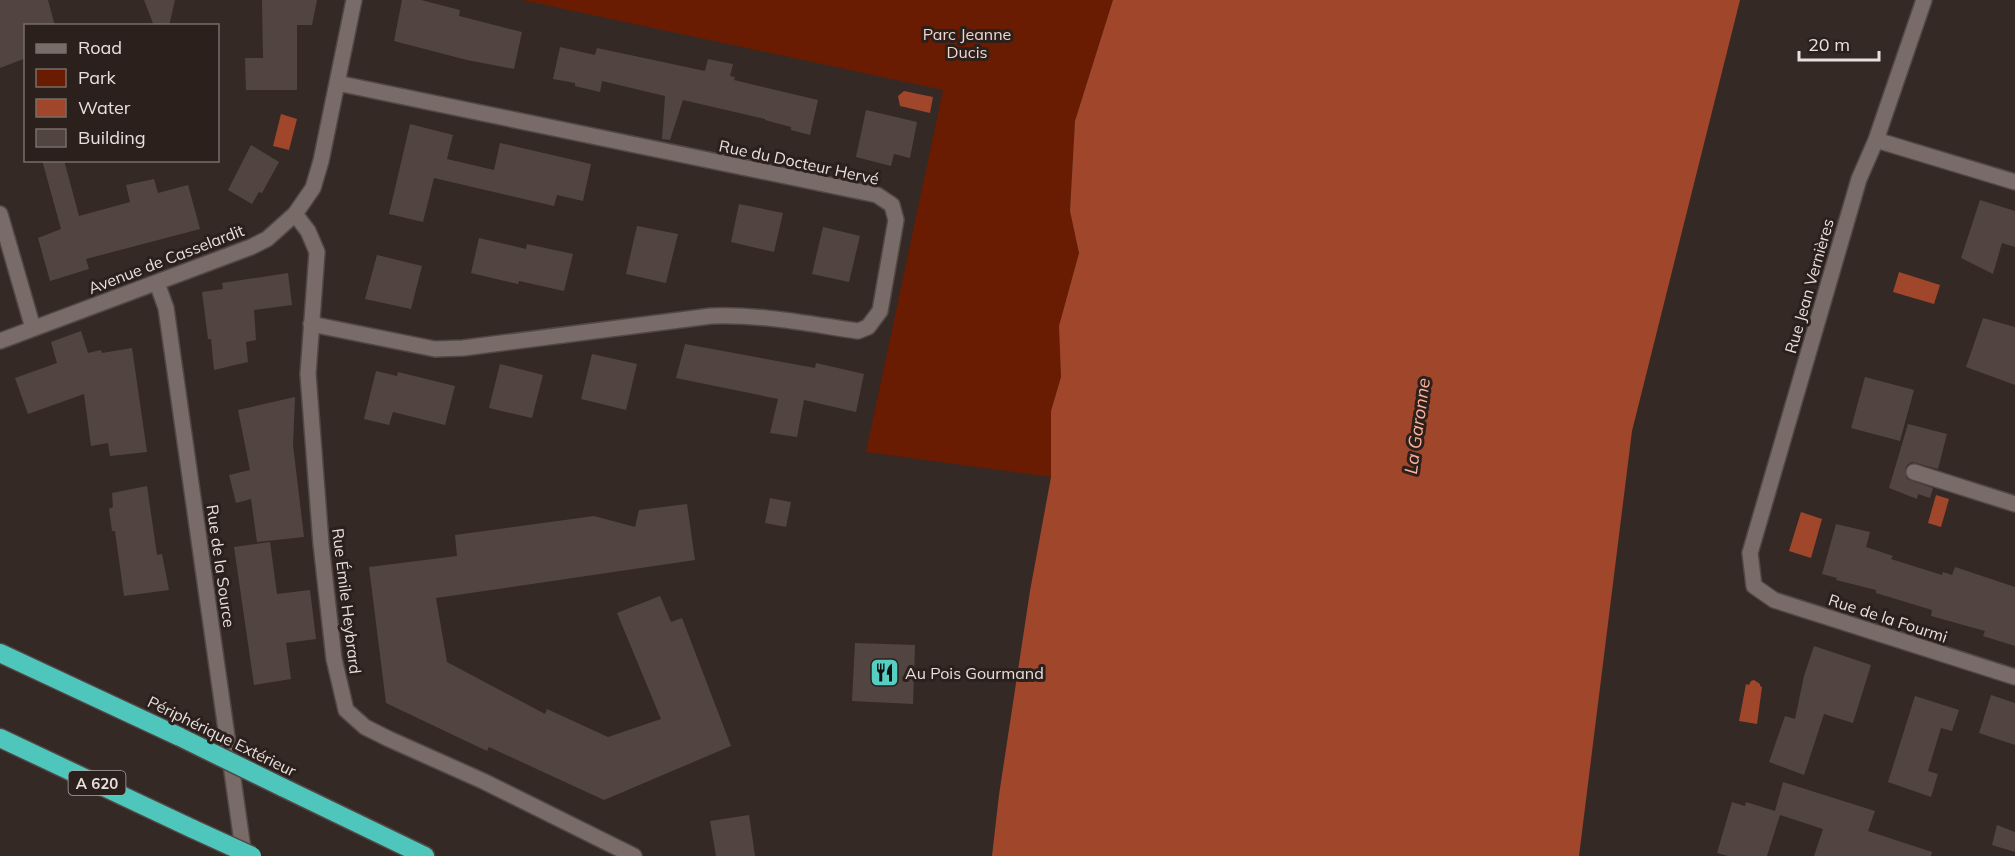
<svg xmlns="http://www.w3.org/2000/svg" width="2015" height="856" font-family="Mulish,sans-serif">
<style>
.green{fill:#691c01}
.water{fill:#a0462b}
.building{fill:#524541}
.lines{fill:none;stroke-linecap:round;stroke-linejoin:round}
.minor-casing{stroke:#514845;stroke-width:18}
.highway-casing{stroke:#514845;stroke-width:21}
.minor{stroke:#796b67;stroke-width:15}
.highway{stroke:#4ec6bb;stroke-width:18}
.highway-bridge-casing{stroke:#514845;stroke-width:21;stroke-linecap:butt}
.highway-bridge{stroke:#4ec6bb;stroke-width:18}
.labels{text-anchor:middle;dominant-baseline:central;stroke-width:6;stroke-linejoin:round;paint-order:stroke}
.shield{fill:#2b201c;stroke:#afa6a4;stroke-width:1.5}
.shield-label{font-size:15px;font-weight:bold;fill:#e8e0de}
.park-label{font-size:16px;fill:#f1d6ce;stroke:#2b201c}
.street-label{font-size:16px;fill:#e8e0de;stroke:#2b201c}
.poi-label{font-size:16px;fill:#e8e0de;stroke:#2b201c;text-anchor:start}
.water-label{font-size:18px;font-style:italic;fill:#fdb29c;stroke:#2b201c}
</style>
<rect width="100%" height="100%" fill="#352926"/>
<path class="green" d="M 522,0 L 1113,0 L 1075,121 L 1070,211 L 1079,253 L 1059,326 L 1061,377 L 1051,411 L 1051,477 L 866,452 L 943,90 Z"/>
<path class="water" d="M 1113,0 L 1740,0 L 1632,431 L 1579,856 L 992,856 L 999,795 L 1030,591 L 1051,477 L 1051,411 L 1061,377 L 1059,326 L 1079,253 L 1070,211 L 1075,121 Z
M 904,91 L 933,97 L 930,113 L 900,106 L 898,96 Z
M 281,114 L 297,119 L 289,150 L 273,146 Z
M 1899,272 L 1940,285 L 1934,304 L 1893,292 Z
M 1936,495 L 1949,499 L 1941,527 L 1928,523 Z
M 1801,512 L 1822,519 L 1811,558 L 1789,551 Z
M 1754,680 L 1760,684 L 1760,686 L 1762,687 L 1757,724 L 1739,721 L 1746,684 L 1749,685 L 1751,681 Z"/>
<path class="building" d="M 0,0 L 48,0 L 55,26 L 26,26 L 26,58 L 0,68 Z
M 144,0 L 175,0 L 169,26 L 154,26 Z
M 262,0 L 317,0 L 312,25 L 297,25 L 297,90 L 246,90 L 245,58 L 263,58 Z
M 402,0 L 421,0 L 460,10 L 459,16 L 522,32 L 514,69 L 467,60 L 394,41 Z
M 560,47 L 595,55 L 597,48 L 705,71 L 708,59 L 733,64 L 730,76 L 735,77 L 734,80 L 818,100 L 810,135 L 791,130 L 791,127 L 765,120 L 765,119 L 683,100 L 670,140 L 662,139 L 665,96 L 602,81 L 600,92 L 575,86 L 575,83 L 553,79 Z
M 866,110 L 917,122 L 910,158 L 894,154 L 891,166 L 856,157 Z
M 410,124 L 453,135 L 447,159 L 494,170 L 500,143 L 591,164 L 583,201 L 557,195 L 554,206 L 434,178 L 423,222 L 389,214 Z
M 251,145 L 279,162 L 262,193 L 259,192 L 252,204 L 228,190 Z
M 42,160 L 64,160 L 79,216 L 130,202 L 126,185 L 154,179 L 158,193 L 188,185 L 200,229 L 86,259 L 89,269 L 50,281 L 38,238 L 61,229 Z
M 1980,200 L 2015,211 L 2015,247 L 2002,243 L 1993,274 L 1961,258 Z
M 739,204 L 783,213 L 774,252 L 731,242 Z
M 637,226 L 678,234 L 666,283 L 626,274 Z
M 823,227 L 860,236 L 849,282 L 812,274 Z
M 479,238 L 526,249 L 527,244 L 573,254 L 564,291 L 519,281 L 518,284 L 471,273 Z
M 377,255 L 422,266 L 411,309 L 365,299 Z
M 288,273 L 292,305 L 254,310 L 256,340 L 246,342 L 248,362 L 214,370 L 211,339 L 208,339 L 202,292 L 223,289 L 222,283 Z
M 1983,318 L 2015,327 L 2015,385 L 1966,367 Z
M 81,331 L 88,353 L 101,350 L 102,353 L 132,348 L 147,452 L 110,456 L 108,443 L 91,446 L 84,394 L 28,414 L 15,378 L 57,363 L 51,342 Z
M 685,344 L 815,368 L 816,363 L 864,374 L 856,412 L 804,400 L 797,437 L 770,433 L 778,399 L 676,378 Z
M 592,354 L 637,364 L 626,410 L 581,399 Z
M 500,364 L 543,375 L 532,418 L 489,408 Z
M 376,371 L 397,376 L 398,372 L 455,386 L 445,425 L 393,412 L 389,425 L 364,419 Z
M 1865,377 L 1914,390 L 1900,441 L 1851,428 Z
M 295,397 L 293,445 L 304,537 L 257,542 L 251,499 L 236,503 L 229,475 L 250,470 L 238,410 Z
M 1908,424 L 1947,434 L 1938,469 L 1912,462 L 1907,465 L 1905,470 L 1907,479 L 1933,488 L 1930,498 L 1918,494 L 1917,499 L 1889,488 Z
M 147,486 L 157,555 L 162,554 L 169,590 L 124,596 L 115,531 L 112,531 L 109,509 L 113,507 L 112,493 Z
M 770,498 L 791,502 L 786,527 L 765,523 Z
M 687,504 L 695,560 L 436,598 L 447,662 L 545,714 L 547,709 L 608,737 L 661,719 L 617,613 L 660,596 L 671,622 L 682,618 L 731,746 L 604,800 L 489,747 L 487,751 L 386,703 L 369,567 L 457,556 L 455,535 L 594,516 L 635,527 L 639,510 Z
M 1836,524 L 1870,532 L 1866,547 L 1893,556 L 1891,559 L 1942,575 L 1943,572 L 1952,575 L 1955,567 L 2015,587 L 2015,646 L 1983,636 L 1985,631 L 1931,616 L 1932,610 L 1876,593 L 1876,590 L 1836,580 L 1837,578 L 1822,574 Z
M 270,542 L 277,594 L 310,590 L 316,639 L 286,643 L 291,679 L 254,685 L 234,547 Z
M 855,643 L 915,645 L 913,704 L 852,701 Z
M 1814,646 L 1871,665 L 1853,723 L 1824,714 L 1804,775 L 1769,762 L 1785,716 L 1795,719 L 1804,676 Z
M 1991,695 L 2015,703 L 2015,745 L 1979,733 Z
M 1915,696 L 1959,710 L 1952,731 L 1941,728 L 1928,771 L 1938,774 L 1931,797 L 1888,782 Z
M 1783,782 L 1875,811 L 1868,831 L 1932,852 L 1931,856 L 1814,856 L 1823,829 L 1780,815 L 1767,856 L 1728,856 L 1717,853 L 1732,802 L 1745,806 L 1746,802 L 1775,811 Z
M 749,815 L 755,856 L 716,856 L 710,821 Z
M 1997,825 L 2015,832 L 2015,852 L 1992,845 Z"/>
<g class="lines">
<defs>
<path id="minor" d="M 1924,0 L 1876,140 L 1859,179 L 1750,553 L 1754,586 L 1774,600 L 2015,677
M 1876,140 L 2015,182
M 0,214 L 33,328
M 295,214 L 308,231 L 317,252 L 308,374 L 321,544 L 334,659 L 346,710 L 365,727 L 389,739 L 483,781 L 634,856
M 157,283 L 166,308 L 244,856
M 311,324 L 435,349 L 463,348 L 711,316 C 761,314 809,324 858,331 L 868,327 L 880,311 L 896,220 L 892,205 L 877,195 L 337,83
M 0,341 L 251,247 L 267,239 L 295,214 L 313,188 L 321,161 L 354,0
M 1914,472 L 2015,504"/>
<path id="highway" d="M 0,653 L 180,737
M 0,738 L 193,829
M 282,787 L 425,856"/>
</defs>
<use href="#minor" class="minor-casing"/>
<use href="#highway" class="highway-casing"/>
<use href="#minor" class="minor"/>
<use href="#highway" class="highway"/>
<defs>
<path id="highway-bridge" d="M 180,737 L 282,787
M 193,829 L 252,856"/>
</defs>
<use href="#highway-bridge" class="highway-bridge-casing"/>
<use href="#highway-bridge" class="highway-bridge"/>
</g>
<defs>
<symbol id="restaurant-square" viewBox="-11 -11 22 22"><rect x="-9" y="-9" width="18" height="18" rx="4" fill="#56cec2" stroke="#2b201c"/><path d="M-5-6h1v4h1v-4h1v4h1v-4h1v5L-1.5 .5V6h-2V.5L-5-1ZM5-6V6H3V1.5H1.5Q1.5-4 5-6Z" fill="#111"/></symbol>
</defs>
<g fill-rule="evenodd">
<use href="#restaurant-square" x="868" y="656" width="33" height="33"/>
</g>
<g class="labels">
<rect class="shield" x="68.5" y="771" width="57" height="24" rx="4.5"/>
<g class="shield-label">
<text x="97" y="783">A 620</text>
</g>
<g class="park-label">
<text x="967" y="34">Parc Jeanne<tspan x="967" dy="18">Ducis</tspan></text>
</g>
<g class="street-label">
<text transform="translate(799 162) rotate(12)">Rue du Docteur Hervé</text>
<text transform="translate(166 259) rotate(-21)">Avenue de Casselardit</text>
<text transform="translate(1809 286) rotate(-74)">Rue Jean Vernières</text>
<text transform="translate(221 566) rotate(82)">Rue de la Source</text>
<text transform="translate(347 601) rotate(83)">Rue Émile Heybrard</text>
<text transform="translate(1888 618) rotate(18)">Rue de la Fourmi</text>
<text transform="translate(222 736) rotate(26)">Périphérique Extérieur</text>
</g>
<g class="poi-label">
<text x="905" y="673">Au Pois Gourmand</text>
</g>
<g class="water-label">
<text transform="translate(1417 426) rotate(-82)">La Garonne</text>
</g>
</g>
<rect x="24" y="24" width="195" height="138" fill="#2b201c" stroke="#776d6a" stroke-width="1.5"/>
<rect x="36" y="44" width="30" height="9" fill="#796b67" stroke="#776d6a" stroke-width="1.5"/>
<text x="78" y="54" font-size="18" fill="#e8e0de">Road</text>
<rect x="36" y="69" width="30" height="18" fill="#691c01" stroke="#776d6a" stroke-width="1.5"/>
<text x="78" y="84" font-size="18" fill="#e8e0de">Park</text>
<rect x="36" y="99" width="30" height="18" fill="#a0462b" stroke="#776d6a" stroke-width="1.5"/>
<text x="78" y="114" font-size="18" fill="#e8e0de">Water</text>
<rect x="36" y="129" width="30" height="18" fill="#524541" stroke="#776d6a" stroke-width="1.5"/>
<text x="78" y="144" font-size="18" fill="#e8e0de">Building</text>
<path d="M1799 51v9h80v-9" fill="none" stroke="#e8e0de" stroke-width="3"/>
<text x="1808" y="51" font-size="18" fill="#e8e0de" stroke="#2b201c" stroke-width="4.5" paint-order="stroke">20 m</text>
</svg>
